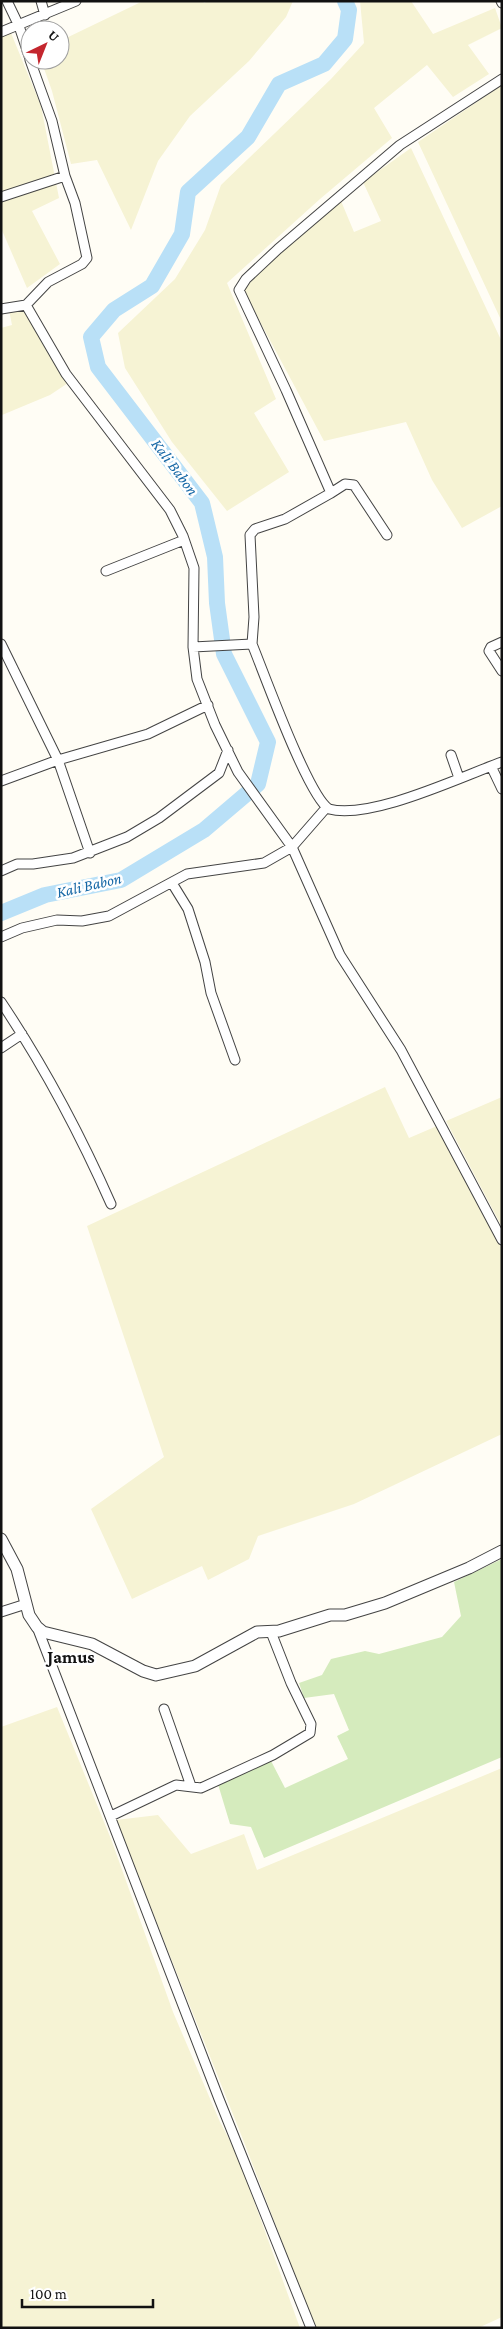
<svg xmlns="http://www.w3.org/2000/svg" width="503" height="2329" font-family="'Crimson Pro',serif">
<style>
.farmland{fill:#f6f3d4}
.green{fill:#d5ebbd}
.lines{fill:none;stroke-linecap:round;stroke-linejoin:round}
.river{stroke:#b9e0f7;stroke-width:16}
.minor-casing{stroke:#444;stroke-width:11}
.tertiary-casing{stroke:#444;stroke-width:13}
.minor{stroke:#fff;stroke-width:9}
.tertiary{stroke:#fff;stroke-width:11}
.labels{text-anchor:middle;dominant-baseline:central;stroke-width:5;stroke-linejoin:round;paint-order:stroke}
.water-label{font-size:16px;font-style:italic;fill:#1768a6;stroke:#fff}
.quarter-label{font-size:18px;font-weight:bold;fill:#111;stroke:#fff}
</style>
<rect width="100%" height="100%" fill="#fffdf5"/>
<path class="farmland" d="M 143,1 L 203,1 L 204,3 L 208,1 L 293,1 L 286,17 L 249,61 L 190,116 L 158,161 L 131,230 L 97,160 L 71,164 L 52,91 L 41,60 L 60,60 L 60,41 Z
M 360,1 L 411,1 L 433,34 L 495,8 L 502,28 L 468,45 L 489,74 L 453,97 L 427,65 L 374,108 L 392,138 L 320,199 L 227,283 L 276,399 L 254,413 L 289,472 L 227,511 L 172,442 L 125,368 L 118,333 L 175,279 L 205,230 L 221,185 L 331,79 L 364,43 Z
M 11,33 L 41,106 L 59,198 L 32,211 L 60,264 L 27,288 L 1,228 L 1,37 Z
M 502,85 L 502,322 L 418,142 Z
M 411,148 L 502,342 L 502,506 L 462,528 L 432,480 L 406,422 L 324,441 L 243,290 L 272,260 L 341,201 L 354,232 L 381,221 L 363,182 Z
M 24,307 L 68,383 L 50,395 L 2,415 L 1,328 L 12,325 L 9,310 Z
M 385,1087 L 409,1138 L 437,1126 L 502,1249 L 502,1434 L 354,1504 L 258,1536 L 249,1559 L 208,1580 L 202,1566 L 132,1599 L 91,1509 L 164,1457 L 87,1226 Z
M 502,1097 L 502,1227 L 446,1121 Z
M 57,1707 L 111,1839 L 173,2012 L 220,2122 L 237,2154 L 300,2328 L 1,2328 L 1,1727 Z
M 502,1768 L 502,2317 L 478,2328 L 315,2328 L 244,2142 L 116,1820 L 158,1815 L 191,1854 L 244,1834 L 257,1870 Z"/>
<path class="green" d="M 502,1559 L 502,1757 L 264,1858 L 251,1827 L 230,1824 L 217,1781 L 270,1759 L 285,1788 L 348,1759 L 337,1736 L 349,1730 L 334,1694 L 304,1698 L 299,1683 L 322,1675 L 331,1659 L 365,1651 L 379,1654 L 442,1637 L 461,1616 L 454,1582 Z"/>
<g class="lines">
<path class="river" d="M 1,913 L 45,895 L 121,880 L 204,830 L 258,784 L 268,742 L 224,654 L 217,603 L 215,557 L 202,503 L 98,367 L 91,337 L 114,310 L 152,286 L 182,234 L 188,192 L 248,137 L 279,84 L 324,64 L 345,39 L 349,10 L 345,1"/>
<defs>
<path id="minor" d="M 7,1 L 19,26 L 30,59
M 41,1 L 45,15
M 501,1 L 502,3
M 1,32 L 76,1
M 1,197 L 65,176
M 26,305 L 66,374 L 170,510 L 183,536 L 194,568 L 193,647 L 197,679 L 215,725 L 238,772 L 292,847 L 326,808
M 1,309 L 26,305 L 48,282 L 82,264 L 87,258 L 75,203 L 65,176 L 52,121 L 30,60
M 387,535 L 354,485 L 345,484 L 331,493 L 286,390 L 239,290 L 246,279 L 278,249 L 400,145 L 502,79
M 106,571 L 184,540
M 502,642 L 491,647 L 489,651 L 502,671
M 1,644 L 58,760 L 90,853
M 252,644 C 264,673 308,796 329,809 C 371,820 460,777 502,762
M 193,647 L 252,644 L 254,617 L 250,535 L 255,529 L 285,519 L 331,493
M 451,755 L 459,778
M 491,766 L 502,789
M 1,781 L 58,760 L 148,734 L 208,705
M 1,871 L 17,864 L 33,864 L 73,858 L 127,837 L 159,818 L 219,773 L 228,750
M 172,883 L 188,909 L 205,962 L 211,993 L 235,1060
M 1,937 L 22,928 L 57,920 L 82,921 L 109,916 L 187,874 L 264,863 L 292,847 L 340,955 L 401,1050 L 502,1240
M 1,1002 C 44,1066 80,1134 111,1204
M 1,1048 L 22,1034
M 1,1612 L 26,1604
M 37,1627 L 219,2099 L 311,2328
M 164,1709 L 191,1786
M 111,1816 L 176,1785 L 201,1788 L 273,1755 L 310,1733 L 311,1724 L 291,1683 L 271,1632"/>
<path id="tertiary" d="M 1,1539 L 17,1569 L 29,1615 L 37,1627 L 43,1632 L 92,1644 L 143,1671 L 156,1675 L 195,1666 L 257,1632 L 279,1631 L 330,1615 L 345,1615 L 385,1603 L 469,1568 L 502,1551"/>
</defs>
<use href="#minor" class="minor-casing"/>
<use href="#tertiary" class="tertiary-casing"/>
<use href="#minor" class="minor"/>
<use href="#tertiary" class="tertiary"/>
</g>
<g class="labels">
<g class="water-label">
<text transform="translate(175 467) rotate(53)">Kali Babon</text>
<text transform="translate(89 885) rotate(-13)">Kali Babon</text>
</g>
<g class="quarter-label">
<text x="71" y="1657">Jamus</text>
</g>
</g>
<rect width="503" height="2329" fill="none" stroke="#111111" stroke-width="5"/>
<g transform="translate(45 45) rotate(43)"><circle r="24" fill="#ffffff" stroke="#a0a0a0"/>
<path d="M0-4L9 19L0 12L-9 19Z" fill="#c4262e"/>
<text y="-8" font-size="14" font-weight="bold" text-anchor="middle" fill="#111111">U</text>
</g>
<path d="M22 2299v8h131v-8" fill="none" stroke="#111111" stroke-width="2.5"/>
<text x="30" y="2299" font-size="15" fill="#111111" stroke="#ffffff" stroke-width="4" paint-order="stroke">100 m</text>
</svg>
